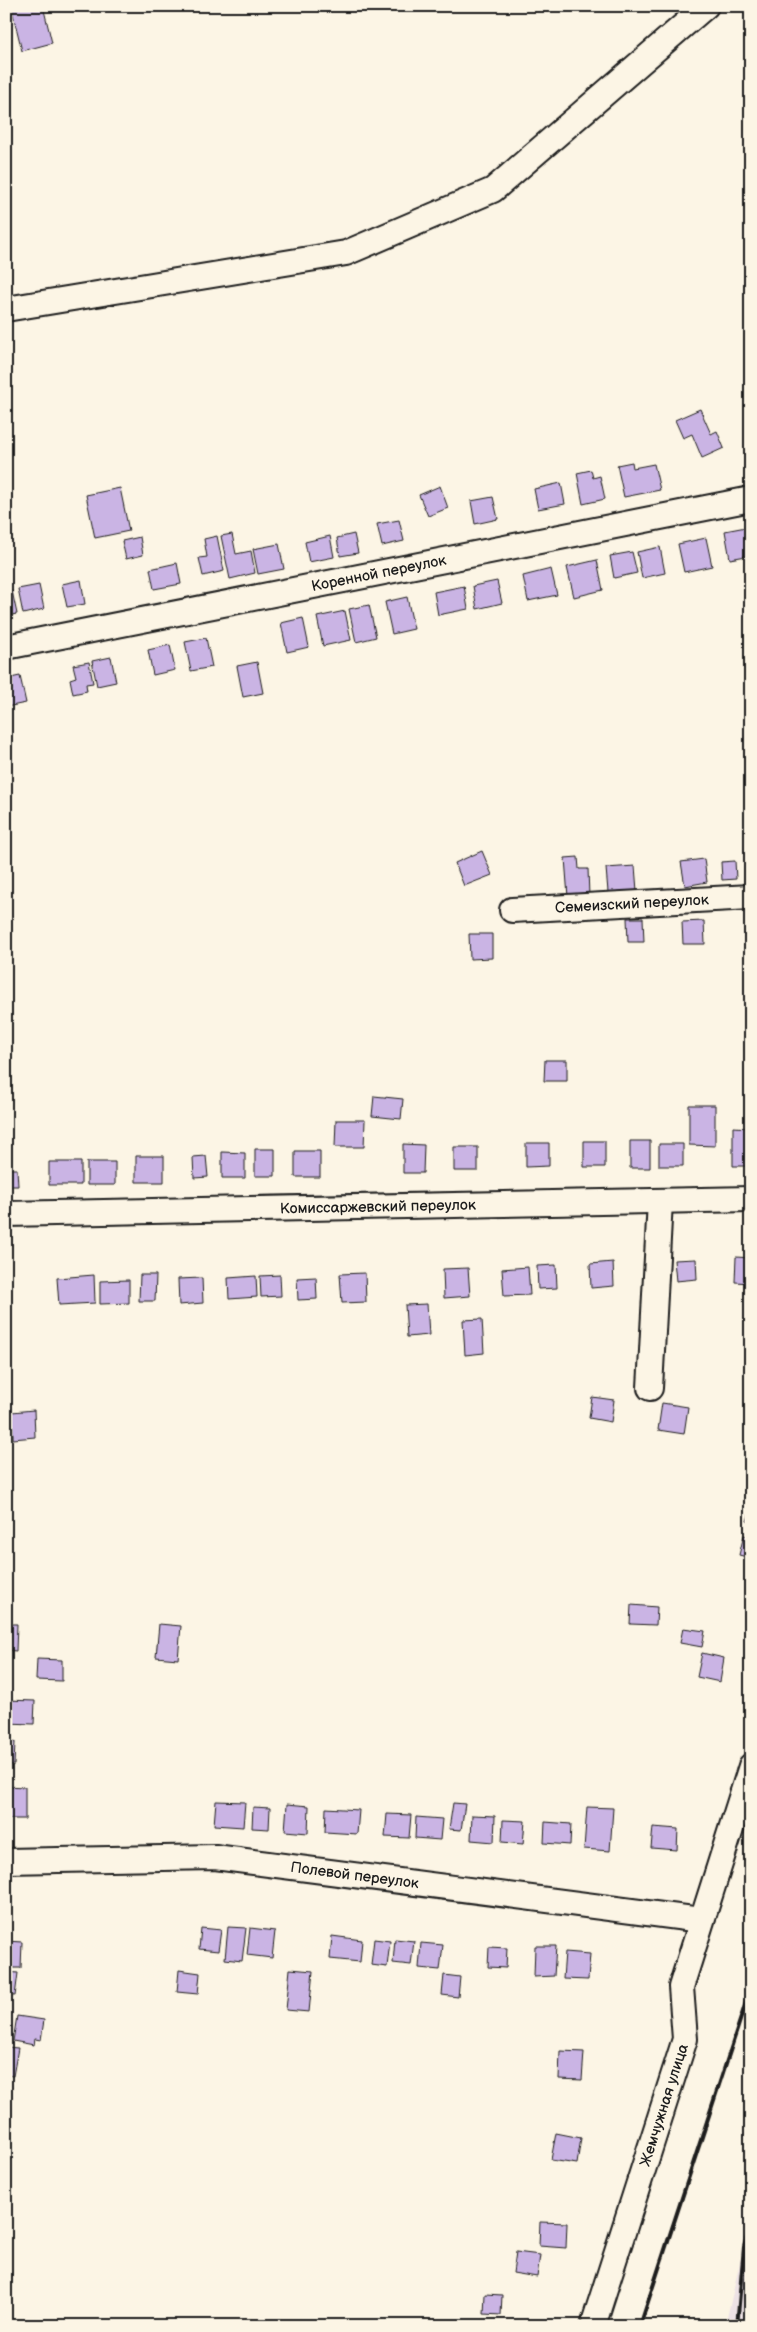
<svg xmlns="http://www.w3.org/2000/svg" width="757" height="2332" font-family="'Balsamiq Sans',sans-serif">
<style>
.built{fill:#ede2e5}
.building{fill:#cab4e4;stroke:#1c1c1c}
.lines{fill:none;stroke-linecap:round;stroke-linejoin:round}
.minor-casing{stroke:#1c1c1c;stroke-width:28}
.minor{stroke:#fcf5e5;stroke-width:24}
.rail{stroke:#1c1c1c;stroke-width:4}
.labels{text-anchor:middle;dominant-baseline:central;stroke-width:5;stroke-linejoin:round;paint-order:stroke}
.street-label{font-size:15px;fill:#1c1c1c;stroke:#fcf5e5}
</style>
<rect width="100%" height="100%" fill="#fcf5e5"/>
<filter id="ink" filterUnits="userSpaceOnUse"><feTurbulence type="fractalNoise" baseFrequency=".02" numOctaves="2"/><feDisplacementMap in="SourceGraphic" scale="10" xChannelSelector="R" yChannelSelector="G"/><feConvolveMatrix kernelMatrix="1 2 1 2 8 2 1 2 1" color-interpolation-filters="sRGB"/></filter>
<g filter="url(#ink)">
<path class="built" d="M 751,2216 L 751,2326 L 725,2326 Z"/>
<path class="building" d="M 11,6 L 43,6 L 52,43 L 22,51 Z
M 700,409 L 711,434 L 717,431 L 724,448 L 702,458 L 692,434 L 683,438 L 675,420 Z
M 632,462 L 633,468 L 654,464 L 660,490 L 624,497 L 617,465 Z
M 591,470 L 593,478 L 600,476 L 605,499 L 583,504 L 577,473 Z
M 561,483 L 565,504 L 538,509 L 534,489 Z
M 440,486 L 448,508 L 428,516 L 419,495 Z
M 120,488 L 129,531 L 95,538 L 86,495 Z
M 493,497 L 498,519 L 475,524 L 471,501 Z
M 399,520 L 404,541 L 382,546 L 377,524 Z
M 751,526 L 751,555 L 730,559 L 725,531 Z
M 232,534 L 236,554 L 251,551 L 255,573 L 230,579 L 221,536 Z
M 354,534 L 358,553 L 340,556 L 337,538 Z
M 217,536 L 224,571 L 203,576 L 199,558 L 207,557 L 204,539 Z
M 330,536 L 334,557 L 309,562 L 305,542 Z
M 140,537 L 143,555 L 126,559 L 122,541 Z
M 706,538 L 712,566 L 684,572 L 678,544 Z
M 279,544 L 284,569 L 258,574 L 253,549 Z
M 660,547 L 665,573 L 642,578 L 637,552 Z
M 632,552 L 637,573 L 614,578 L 610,556 Z
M 597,560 L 603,590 L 574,597 L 567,567 Z
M 177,563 L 181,584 L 154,589 L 150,569 Z
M 551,569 L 557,595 L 528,601 L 523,576 Z
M 81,580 L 85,604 L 67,607 L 62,584 Z
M 497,581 L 502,603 L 477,609 L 473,586 Z
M 39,585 L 44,609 L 23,614 L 18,589 Z
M 464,586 L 468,609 L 438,615 L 434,592 Z
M 12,591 L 17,614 L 6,616 L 6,592 Z
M 407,597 L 414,629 L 392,634 L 385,602 Z
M 369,605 L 376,637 L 356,642 L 349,609 Z
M 345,611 L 351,640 L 323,646 L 317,617 Z
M 303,618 L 309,647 L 287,652 L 281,623 Z
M 206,638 L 212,667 L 191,671 L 185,642 Z
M 170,645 L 175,670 L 153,675 L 148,650 Z
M 111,657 L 116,682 L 97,686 L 92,661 Z
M 89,662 L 93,683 L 86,684 L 87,691 L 73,694 L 70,679 L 76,677 L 73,665 Z
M 257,662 L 263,693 L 243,697 L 237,666 Z
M 20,676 L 26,703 L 6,707 L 6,679 Z
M 482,851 L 492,875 L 464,886 L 455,863 Z
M 578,857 L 579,869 L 588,869 L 589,896 L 568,897 L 565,858 Z
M 704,859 L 707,882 L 685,886 L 681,862 Z
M 735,861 L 736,879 L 722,880 L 721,862 Z
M 635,866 L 637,891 L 608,892 L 606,868 Z
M 627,918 L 643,918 L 644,942 L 628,942 Z
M 704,921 L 705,944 L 683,944 L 682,922 Z
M 747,921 L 751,921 L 751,947 L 748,947 Z
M 469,934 L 492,934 L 492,958 L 470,959 Z
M 545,1060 L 567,1060 L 567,1081 L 544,1081 Z
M 374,1096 L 403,1099 L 401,1119 L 372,1116 Z
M 689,1105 L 715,1105 L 715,1146 L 689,1145 Z
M 336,1120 L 365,1120 L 364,1147 L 335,1147 Z
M 733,1127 L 751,1128 L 751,1166 L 733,1166 Z
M 584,1141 L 605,1141 L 605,1167 L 584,1167 Z
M 630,1141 L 650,1141 L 650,1168 L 630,1168 Z
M 526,1143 L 549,1143 L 549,1166 L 526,1167 Z
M 403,1144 L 424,1145 L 423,1173 L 403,1173 Z
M 659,1144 L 683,1144 L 683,1166 L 659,1166 Z
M 454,1147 L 478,1147 L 478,1171 L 454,1171 Z
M 255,1149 L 275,1149 L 275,1176 L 255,1176 Z
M 295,1151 L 320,1151 L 320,1177 L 295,1177 Z
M 222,1152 L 245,1153 L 245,1178 L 222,1178 Z
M 136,1156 L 164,1156 L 164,1182 L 136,1182 Z
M 206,1156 L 208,1177 L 194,1178 L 193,1157 Z
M 49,1162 L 81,1162 L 81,1185 L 49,1185 Z
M 87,1162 L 115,1162 L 115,1185 L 87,1185 Z
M 6,1169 L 17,1169 L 18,1186 L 6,1186 Z
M 736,1257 L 751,1258 L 751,1283 L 735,1282 Z
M 696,1259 L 697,1279 L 676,1281 L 674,1260 Z
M 613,1262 L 614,1286 L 591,1288 L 590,1264 Z
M 556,1265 L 557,1288 L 538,1289 L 537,1266 Z
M 528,1267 L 530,1295 L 504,1296 L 502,1269 Z
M 468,1268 L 470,1296 L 444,1298 L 443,1269 Z
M 365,1273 L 366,1302 L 342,1303 L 340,1274 Z
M 94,1275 L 95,1303 L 59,1305 L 57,1278 Z
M 140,1275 L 156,1275 L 155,1301 L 139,1301 Z
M 280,1275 L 281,1296 L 261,1297 L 260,1276 Z
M 256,1276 L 257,1297 L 229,1299 L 228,1278 Z
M 316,1277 L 317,1299 L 298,1300 L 297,1278 Z
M 202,1278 L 203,1303 L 179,1305 L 178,1279 Z
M 129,1280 L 129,1303 L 100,1304 L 100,1281 Z
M 427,1304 L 429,1335 L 407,1337 L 405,1305 Z
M 482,1319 L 484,1353 L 465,1355 L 463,1320 Z
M 592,1397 L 614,1400 L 611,1422 L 589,1418 Z
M 662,1403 L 688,1407 L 684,1434 L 658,1430 Z
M 34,1410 L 35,1437 L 13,1439 L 12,1412 Z
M 751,1509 L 751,1523 L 747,1521 Z
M 744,1535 L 751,1537 L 751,1558 L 739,1555 Z
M 6,1549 L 8,1549 L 7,1570 L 6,1570 Z
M 631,1605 L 657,1607 L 656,1625 L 630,1624 Z
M 6,1624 L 17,1624 L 16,1651 L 6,1650 Z
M 159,1624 L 181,1626 L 178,1659 L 156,1657 Z
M 683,1628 L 705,1631 L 702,1647 L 680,1643 Z
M 702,1653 L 724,1658 L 720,1682 L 697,1677 Z
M 37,1659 L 62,1660 L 62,1681 L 36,1680 Z
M 6,1700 L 35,1701 L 34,1724 L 6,1723 Z
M 6,1742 L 15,1742 L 14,1765 L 6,1765 Z
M 6,1786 L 25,1787 L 25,1819 L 6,1819 Z
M 216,1801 L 245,1802 L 243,1827 L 214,1825 Z
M 453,1803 L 465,1804 L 461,1830 L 449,1829 Z
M 287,1804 L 309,1806 L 308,1833 L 285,1831 Z
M 253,1807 L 270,1808 L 269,1829 L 252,1828 Z
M 587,1807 L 613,1808 L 610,1851 L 584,1849 Z
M 326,1808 L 359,1810 L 357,1834 L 325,1832 Z
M 387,1814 L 411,1815 L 409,1838 L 385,1837 Z
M 472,1815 L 495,1816 L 494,1842 L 471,1840 Z
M 416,1817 L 442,1819 L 440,1840 L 415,1838 Z
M 503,1820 L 525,1821 L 523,1844 L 502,1842 Z
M 545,1822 L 571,1824 L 570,1845 L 544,1843 Z
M 653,1827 L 678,1829 L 677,1850 L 651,1848 Z
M 228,1927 L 246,1928 L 242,1961 L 225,1959 Z
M 201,1928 L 221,1930 L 218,1951 L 199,1949 Z
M 250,1928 L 275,1931 L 272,1958 L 247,1955 Z
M 332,1936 L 362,1940 L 360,1962 L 330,1959 Z
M 374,1939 L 390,1941 L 387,1967 L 371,1965 Z
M 395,1939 L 414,1941 L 411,1965 L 393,1963 Z
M 6,1941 L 22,1942 L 21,1968 L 6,1968 Z
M 421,1943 L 443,1945 L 440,1970 L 419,1968 Z
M 535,1946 L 556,1946 L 554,1976 L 534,1977 Z
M 489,1947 L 507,1948 L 506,1968 L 488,1967 Z
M 565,1952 L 590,1954 L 588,1980 L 563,1979 Z
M 290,1969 L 313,1971 L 309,2012 L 286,2010 Z
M 179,1970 L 200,1973 L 198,1994 L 177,1992 Z
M 6,1972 L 18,1973 L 15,1996 L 6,1995 Z
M 444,1975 L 460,1977 L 458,1997 L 442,1995 Z
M 17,2016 L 44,2020 L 41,2040 L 35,2039 L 34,2045 L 13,2041 Z
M 6,2047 L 18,2048 L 13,2076 L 6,2075 Z
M 560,2051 L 584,2052 L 582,2080 L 559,2079 Z
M 556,2133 L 581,2138 L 577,2164 L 551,2160 Z
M 540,2222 L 567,2223 L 566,2248 L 539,2246 Z
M 516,2252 L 540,2255 L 537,2277 L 513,2273 Z
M 485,2294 L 502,2295 L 501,2315 L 484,2314 Z"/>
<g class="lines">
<defs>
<g id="minor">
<path d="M 6,309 L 346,253 L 493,190 L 706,6"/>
<path id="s1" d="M 6,647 L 751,499"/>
<path id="s2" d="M 512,910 L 751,897"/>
<path id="s3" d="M 6,1214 L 751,1199"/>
<path d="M 650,1388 L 660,1201"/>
<path id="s4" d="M 6,1861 L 215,1857 L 701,1920"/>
<path id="s5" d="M 593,2326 L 685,2039 L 681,1987 L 751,1766"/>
</g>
</defs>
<use href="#minor" class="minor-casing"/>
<use href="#minor" class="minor"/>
<path class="rail" d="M 640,2326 L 751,1987
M 737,2326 L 744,2247 L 751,2223"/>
</g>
</g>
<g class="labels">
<g class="street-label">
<text stroke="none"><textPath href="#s1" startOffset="380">Коренной переулок</textPath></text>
<text stroke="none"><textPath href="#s2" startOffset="120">Семеизский переулок</textPath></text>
<text stroke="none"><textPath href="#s3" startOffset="372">Комиссаржевский переулок</textPath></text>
<text stroke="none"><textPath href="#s4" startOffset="350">Полевой переулок</textPath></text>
<text stroke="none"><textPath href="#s5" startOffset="232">Жемчужная улица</textPath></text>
</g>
</g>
<rect width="757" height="2332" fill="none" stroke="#fcf5e5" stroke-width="25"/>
<rect x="12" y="12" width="732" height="2307" fill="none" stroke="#1c1c1c" stroke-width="2" filter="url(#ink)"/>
</svg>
